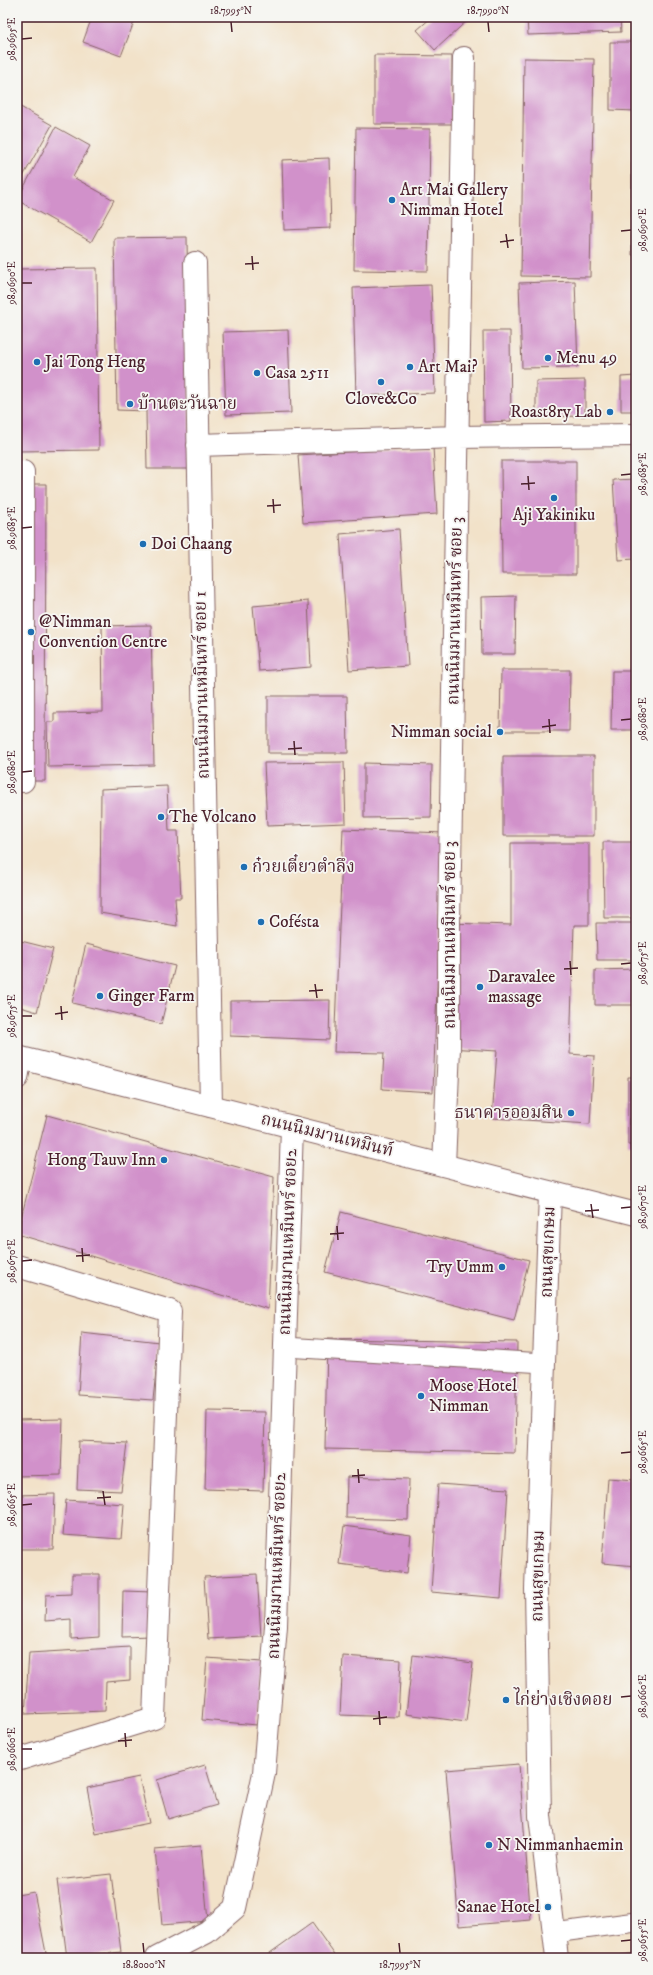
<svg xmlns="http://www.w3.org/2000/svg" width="653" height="1975" font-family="'IM FELL DW Pica','Noto Serif Thai',serif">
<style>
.building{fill:#d191ca}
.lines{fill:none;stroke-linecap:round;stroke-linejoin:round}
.lane-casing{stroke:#856362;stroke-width:21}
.street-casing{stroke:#856362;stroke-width:24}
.secondary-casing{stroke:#856362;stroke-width:24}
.lane{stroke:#fff;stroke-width:19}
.street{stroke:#fff;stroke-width:22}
.secondary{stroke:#fff;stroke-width:22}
.ticks{fill:none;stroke:#4a1f2b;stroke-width:1.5}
.poi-dot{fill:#1f6fb2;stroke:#f6f6f2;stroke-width:1.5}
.labels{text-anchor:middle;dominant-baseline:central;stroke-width:3.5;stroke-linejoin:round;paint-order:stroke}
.poi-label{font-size:17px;fill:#4a1f2b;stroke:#f6f6f2;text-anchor:start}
.street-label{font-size:17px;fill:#4a1f2b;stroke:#f6f6f2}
.neatline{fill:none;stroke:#4a1f2b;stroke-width:1.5}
.ticks-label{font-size:10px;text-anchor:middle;fill:#4a1f2b}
</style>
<rect width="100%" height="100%" fill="#f6f6f2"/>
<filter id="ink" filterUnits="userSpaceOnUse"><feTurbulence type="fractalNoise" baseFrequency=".025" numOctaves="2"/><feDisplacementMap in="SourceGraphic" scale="8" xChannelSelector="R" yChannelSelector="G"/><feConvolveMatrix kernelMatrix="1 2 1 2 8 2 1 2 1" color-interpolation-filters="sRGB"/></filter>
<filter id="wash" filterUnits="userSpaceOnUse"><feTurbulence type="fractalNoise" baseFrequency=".012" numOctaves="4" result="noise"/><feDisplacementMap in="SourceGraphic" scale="16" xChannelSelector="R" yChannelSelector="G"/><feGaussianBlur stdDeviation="0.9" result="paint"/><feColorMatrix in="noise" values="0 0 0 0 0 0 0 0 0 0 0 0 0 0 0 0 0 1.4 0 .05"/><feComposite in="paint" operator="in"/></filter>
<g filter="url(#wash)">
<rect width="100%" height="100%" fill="#f2e2c9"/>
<g id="blocks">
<path class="building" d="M 92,17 L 136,17 L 121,56 L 83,42 Z
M 432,17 L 471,17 L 435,50 L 417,30 Z
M 527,17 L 620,17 L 621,32 L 528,35 Z
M 610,42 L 636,42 L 636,111 L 610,110 Z
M 374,55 L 452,56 L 452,124 L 374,124 Z
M 524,58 L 594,59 L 590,277 L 521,276 Z
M 17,105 L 52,125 L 17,187 Z
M 56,127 L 90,146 L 73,177 L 114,200 L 91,242 L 17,200 Z
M 356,128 L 430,129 L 428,271 L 354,270 Z
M 329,158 L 331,228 L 284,230 L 282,160 Z
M 632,163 L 636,163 L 636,255 L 632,255 Z
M 187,237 L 190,469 L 147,469 L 146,411 L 117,410 L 114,238 Z
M 97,268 L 99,450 L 17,451 L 17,269 Z
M 575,281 L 578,367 L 522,368 L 519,283 Z
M 431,285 L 435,393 L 356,396 L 353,288 Z
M 288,330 L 291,413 L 226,415 L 223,332 Z
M 483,331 L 510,331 L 511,421 L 484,422 Z
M 636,376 L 636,411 L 621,411 L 621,377 Z
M 585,380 L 585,416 L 536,417 L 536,381 Z
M 433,447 L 437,514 L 303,523 L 298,455 Z
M 501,461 L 576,461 L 576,574 L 502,574 Z
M 636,479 L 636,559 L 618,560 L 613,480 Z
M 17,484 L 46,484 L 45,781 L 17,781 Z
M 399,529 L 408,666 L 349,670 L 340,534 Z
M 516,596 L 515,654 L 482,654 L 481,597 Z
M 308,601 L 311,667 L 259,671 L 253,606 Z
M 151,625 L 154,765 L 48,767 L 47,722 L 54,722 L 54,713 L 103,712 L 102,626 Z
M 501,670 L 570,670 L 569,731 L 500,731 Z
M 612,671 L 636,671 L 636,730 L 611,730 Z
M 268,696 L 347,696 L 348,753 L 268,753 Z
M 503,756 L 594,756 L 594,836 L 503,836 Z
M 344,762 L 346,823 L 267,826 L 264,763 Z
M 364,763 L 432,765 L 431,817 L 364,818 Z
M 167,786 L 169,831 L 178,831 L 181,898 L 175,898 L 177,926 L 100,913 L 101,789 Z
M 343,829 L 443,833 L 433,1092 L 382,1089 L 384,1053 L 334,1052 Z
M 603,842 L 636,842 L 636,918 L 604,918 Z
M 511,843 L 589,843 L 589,925 L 574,925 L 570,1054 L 594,1056 L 590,1124 L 492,1118 L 497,1051 L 449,1048 L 449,923 L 511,925 Z
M 596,923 L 636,923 L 636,960 L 597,960 Z
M 17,940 L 53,949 L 37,1012 L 17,1006 Z
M 86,944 L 175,966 L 161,1024 L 72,1003 Z
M 636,969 L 636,1005 L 595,1005 L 595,970 Z
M 330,1000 L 329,1040 L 230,1036 L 230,1001 Z
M 628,1077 L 636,1077 L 636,1145 L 628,1145 Z
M 47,1115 L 274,1177 L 268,1309 L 17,1234 Z
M 341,1212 L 529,1260 L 514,1320 L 325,1272 Z
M 82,1333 L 159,1342 L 153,1400 L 78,1395 Z
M 327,1339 L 517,1342 L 515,1453 L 325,1449 Z
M 207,1411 L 265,1412 L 263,1491 L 205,1489 Z
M 63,1419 L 61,1475 L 17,1476 L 17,1420 Z
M 79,1441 L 127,1443 L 121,1491 L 77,1489 Z
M 347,1477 L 409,1479 L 408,1520 L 346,1518 Z
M 608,1478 L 636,1480 L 636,1566 L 602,1563 Z
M 438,1484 L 508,1489 L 501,1598 L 431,1592 Z
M 55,1494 L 53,1549 L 17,1549 L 17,1495 Z
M 66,1500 L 124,1504 L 121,1539 L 63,1535 Z
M 344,1526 L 411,1535 L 407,1573 L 339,1564 Z
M 72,1574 L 99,1574 L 99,1637 L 71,1639 L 71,1619 L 45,1621 L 46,1595 L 72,1594 Z
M 257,1574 L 261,1636 L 208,1639 L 204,1577 Z
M 123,1591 L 153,1592 L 151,1636 L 122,1637 Z
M 130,1647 L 130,1680 L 106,1682 L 105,1711 L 25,1714 L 29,1653 Z
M 413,1655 L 473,1663 L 466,1722 L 406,1714 Z
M 343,1656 L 401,1660 L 398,1717 L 340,1715 Z
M 207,1658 L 262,1662 L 257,1725 L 202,1720 Z
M 519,1764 L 531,1920 L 459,1926 L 446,1770 Z
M 205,1765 L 217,1805 L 168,1819 L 157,1780 Z
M 139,1777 L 149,1823 L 96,1834 L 87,1788 Z
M 201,1845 L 208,1921 L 162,1925 L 155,1849 Z
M 111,1874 L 121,1952 L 67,1958 L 57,1880 Z
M 34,1892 L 47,1958 L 17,1958 L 17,1895 Z
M 312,1923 L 337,1958 L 263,1958 Z
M 636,1953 L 636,1958 L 607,1958 L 607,1957 Z"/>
</g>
</g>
<g filter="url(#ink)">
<use href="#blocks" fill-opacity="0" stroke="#856362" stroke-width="1"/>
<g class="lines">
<defs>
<path id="lane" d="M 285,1347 L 544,1363
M 554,1933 L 636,1922"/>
<path id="street" d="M 195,263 L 211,1106
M 198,445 L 458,437 L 636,435
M 23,781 L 23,472
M 17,1078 L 21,1058
M 444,1165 L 449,1048 L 449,923 L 464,58
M 550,1193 L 536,1589 L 540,1816 L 557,1958
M 17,1266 L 170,1311 L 154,1718 L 17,1760
M 157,1958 L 207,1932 L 235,1908 L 264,1773 L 276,1626 L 292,1127"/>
<path id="secondary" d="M 17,1057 L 636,1214"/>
</defs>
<use href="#lane" class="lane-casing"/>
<use href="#street" class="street-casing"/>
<use href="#secondary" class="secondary-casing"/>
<use href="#lane" class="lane"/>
<use href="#street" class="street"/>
<use href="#secondary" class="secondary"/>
</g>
</g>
<path class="ticks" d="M 231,22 L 232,32M 488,22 L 489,32M 22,39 L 32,38M 621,231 L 631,230M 506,234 L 508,248M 500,242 L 514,240M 252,256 L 253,270M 245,264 L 259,263M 22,283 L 32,283M 621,475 L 631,474M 528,476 L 529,490M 521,484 L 535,483M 273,499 L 274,513M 267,506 L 281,505M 22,528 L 32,527M 549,719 L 550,733M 621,720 L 631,719M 542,727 L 556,725M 294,741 L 295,755M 288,749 L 302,748M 22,772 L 32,771M 570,961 L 571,975M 621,964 L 631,963M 564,969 L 578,968M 315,984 L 317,998M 309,991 L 323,990M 61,1006 L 62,1020M 55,1014 L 68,1012M 22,1016 L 32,1016M 591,1204 L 593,1218M 621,1208 L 631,1207M 585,1211 L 599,1210M 337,1226 L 338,1240M 330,1234 L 344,1233M 82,1248 L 83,1262M 76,1256 L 90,1255M 22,1261 L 32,1260M 621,1453 L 631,1452M 358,1469 L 359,1483M 352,1476 L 365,1475M 103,1491 L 105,1505M 97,1498 L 111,1497M 22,1505 L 32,1504M 621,1697 L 631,1696M 379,1711 L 380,1725M 373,1719 L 387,1717M 125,1733 L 126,1747M 118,1741 L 132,1740M 22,1749 L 32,1749M 621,1941 L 631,1940M 143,1943 L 144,1953M 399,1943 L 400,1953"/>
<g class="poi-dot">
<circle cx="392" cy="200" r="4"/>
<circle cx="548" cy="358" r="4"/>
<circle cx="37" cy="362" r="4"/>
<circle cx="410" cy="367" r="4"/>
<circle cx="257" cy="373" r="4"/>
<circle cx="381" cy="382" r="4"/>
<circle cx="130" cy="404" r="4"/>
<circle cx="610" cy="412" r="4"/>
<circle cx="554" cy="498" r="4"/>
<circle cx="143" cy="544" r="4"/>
<circle cx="31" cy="632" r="4"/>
<circle cx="500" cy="732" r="4"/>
<circle cx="161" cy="817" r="4"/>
<circle cx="244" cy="867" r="4"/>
<circle cx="261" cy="922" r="4"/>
<circle cx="480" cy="987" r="4"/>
<circle cx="100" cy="996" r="4"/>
<circle cx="571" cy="1113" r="4"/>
<circle cx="164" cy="1160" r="4"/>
<circle cx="502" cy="1267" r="4"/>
<circle cx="421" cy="1396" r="4"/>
<circle cx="506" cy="1700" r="4"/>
<circle cx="489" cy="1845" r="4"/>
<circle cx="548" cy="1907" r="4"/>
</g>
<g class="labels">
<g class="poi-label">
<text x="400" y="190">Art Mai Gallery<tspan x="400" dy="20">Nimman Hotel</tspan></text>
<text x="556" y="358">Menu 49</text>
<text x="45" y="362">Jai Tong Heng</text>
<text x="418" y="367">Art Mai?</text>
<text x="265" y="373">Casa 2511</text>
<text x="381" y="399" text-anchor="middle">Clove&amp;Co</text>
<text x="138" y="404">บ้านตะวันฉาย</text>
<text x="602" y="412" text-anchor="end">Roast8ry Lab</text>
<text x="554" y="515" text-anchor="middle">Aji Yakiniku</text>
<text x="151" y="544">Doi Chaang</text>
<text x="39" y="622">@Nimman<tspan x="39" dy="20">Convention Centre</tspan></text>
<text x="492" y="732" text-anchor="end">Nimman social</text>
<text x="169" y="817">The Volcano</text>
<text x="252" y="867">ก๋วยเตี๋ยวตำลึง</text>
<text x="269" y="922">Cofésta</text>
<text x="488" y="977">Daravalee<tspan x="488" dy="20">massage</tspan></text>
<text x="108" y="996">Ginger Farm</text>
<text x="563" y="1113" text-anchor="end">ธนาคารออมสิน</text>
<text x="156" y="1160" text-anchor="end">Hong Tauw Inn</text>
<text x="494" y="1267" text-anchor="end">Try Umm</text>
<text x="429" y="1386">Moose Hotel<tspan x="429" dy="20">Nimman</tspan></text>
<text x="514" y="1700">ไก่ย่างเชิงดอย</text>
<text x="497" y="1845">N Nimmanhaemin</text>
<text x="540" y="1907" text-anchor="end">Sanae Hotel</text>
</g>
<g class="street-label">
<text transform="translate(455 611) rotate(-89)">ถนนนิมมานเหมินทร์ ซอย 3</text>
<text transform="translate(202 685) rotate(-91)">ถนนนิมมานเหมินทร์ ซอย 1</text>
<text transform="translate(450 935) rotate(-90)">ถนนนิมมานเหมินทร์ ซอย 3</text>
<text transform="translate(327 1135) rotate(14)">ถนนนิมมานเหมินท์</text>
<text transform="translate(288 1242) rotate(-88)">ถนนนิมมานเหมินทร์ ซอย2</text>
<text transform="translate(548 1252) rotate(-88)">ถนนสุขเกษม</text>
<text transform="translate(277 1566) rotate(-88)">ถนนนิมมานเหมินทร์ ซอย2</text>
<text transform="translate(538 1576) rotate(-89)">ถนนสุขเกษม</text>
</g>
</g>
<rect width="653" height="1975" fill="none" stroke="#f6f6f2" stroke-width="44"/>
<rect x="22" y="22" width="609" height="1931" class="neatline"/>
<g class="ticks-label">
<text x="231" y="14">18.7995°N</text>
<text x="488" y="14">18.7990°N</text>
<text transform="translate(11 39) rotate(-90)" y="4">98.9695°E</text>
<text transform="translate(642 230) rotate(-90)" y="4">98.9690°E</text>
<text transform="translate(11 283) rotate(-90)" y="4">98.9690°E</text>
<text transform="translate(642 474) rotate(-90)" y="4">98.9685°E</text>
<text transform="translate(11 528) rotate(-90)" y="4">98.9685°E</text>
<text transform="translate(642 719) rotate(-90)" y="4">98.9680°E</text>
<text transform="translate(11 772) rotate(-90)" y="4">98.9680°E</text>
<text transform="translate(642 963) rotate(-90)" y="4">98.9675°E</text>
<text transform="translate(11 1016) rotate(-90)" y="4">98.9675°E</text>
<text transform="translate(642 1207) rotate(-90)" y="4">98.9670°E</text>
<text transform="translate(11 1261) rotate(-90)" y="4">98.9670°E</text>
<text transform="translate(642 1452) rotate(-90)" y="4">98.9665°E</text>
<text transform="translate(11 1505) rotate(-90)" y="4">98.9665°E</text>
<text transform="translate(642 1696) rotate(-90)" y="4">98.9660°E</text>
<text transform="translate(11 1749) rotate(-90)" y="4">98.9660°E</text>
<text transform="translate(642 1940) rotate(-90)" y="4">98.9655°E</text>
<text x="144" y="1968">18.8000°N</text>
<text x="400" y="1968">18.7995°N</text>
</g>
</svg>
